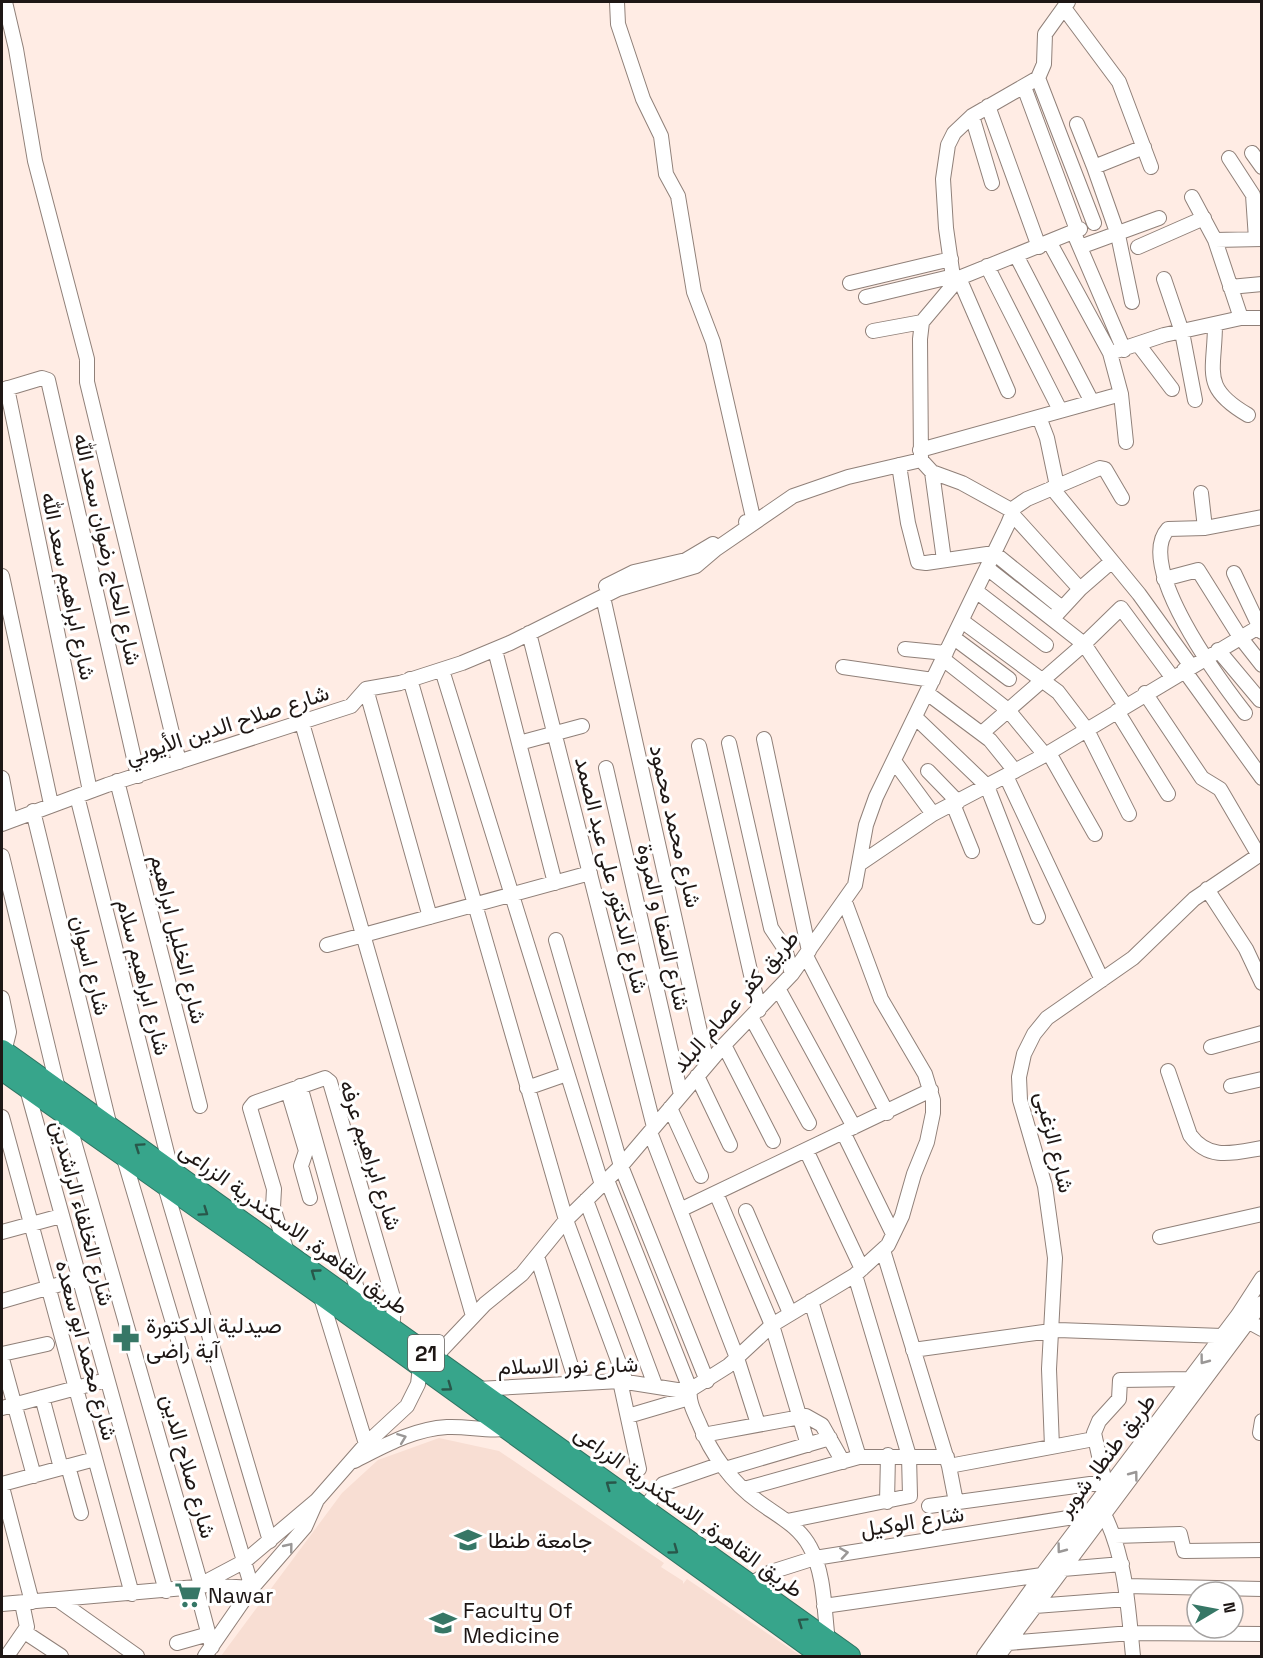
<svg xmlns="http://www.w3.org/2000/svg" width="1263" height="1658" font-family="'Space Grotesk',Vazirmatn,sans-serif">
<style>
.built{fill:#f8ded3}
.lines{fill:none;stroke-linecap:round;stroke-linejoin:round}
.minor-casing{stroke:#908079;stroke-width:16}
.highway-casing{stroke:#2e7362;stroke-width:22}
.minor{stroke:#fff;stroke-width:14}
.highway{stroke:#37a58b;stroke-width:20}
.oneway{stroke:#29574a}
.oneway2{stroke:#9a9796}
.labels{text-anchor:middle;dominant-baseline:central;stroke-width:6;stroke-linejoin:round;paint-order:stroke}
.shield{fill:#fff;stroke:#625d5b;stroke-width:1.5}
.shield-label{font-size:21px;font-weight:bold;fill:#1e1715}
.street-label{font-size:22px;fill:#1e1715;stroke:#fff}
.poi-label{font-size:22px;fill:#1e1715;stroke:#fff;text-anchor:start}
</style>
<rect width="100%" height="100%" fill="#ffece4"/>
<path class="built" d="M 439,1438 L 499,1451 L 664,1563 L 661,1567 L 683,1581 L 683,1584 L 687,1579 L 801,1656 L 221,1656 L 342,1493 L 378,1460 Z"/>
<g class="lines">
<defs>
<path id="minor" d="M 5,2 L 16,49 L 35,161 L 87,359 L 87,382 L 179,762
M 617,2 L 618,24 L 643,99 L 661,136 L 666,174 L 678,196 L 694,292 L 713,342 L 754,522 L 746,522
M 1064,8 L 1119,82 L 1151,167
M 1038,78 L 1094,223
M 1024,87 L 1077,230
M 988,106 L 1039,247
M 972,116 L 992,183
M 1077,124 L 1094,167 L 1144,147
M 1252,153 L 1262,167
M 1229,158 L 1253,195 L 1256,239
M 1094,167 L 1118,235 L 1132,302
M 1192,197 L 1215,240 L 1241,318
M 1073,231 L 1124,350
M 1215,240 L 1262,239
M 1050,243 L 1110,353 L 1121,394 L 1126,442
M 1080,247 L 1159,218
M 1138,247 L 1204,218
M 1016,255 L 1080,229
M 987,266 L 1060,410
M 959,278 L 1008,391
M 1164,279 L 1182,332 L 1195,400
M 954,280 L 1016,255 L 1092,402
M 850,283 L 951,259
M 1230,287 L 1262,284
M 866,297 L 954,276
M 1215,324 C 1215,372 1200,387 1248,415
M 873,331 L 922,322
M 1138,344 L 1172,389
M 1110,353 L 1164,335 L 1241,318 L 1262,318
M 7,388 L 90,791
M 2,390 L 42,378 L 48,380 L 138,776
M 1039,417 L 1047,438 L 1057,486
M 920,450 L 1121,394
M 899,465 L 908,523 L 918,562 L 926,563 L 994,553 L 1062,608
M 932,472 L 944,560
M 1052,488 L 1139,594 L 1191,666
M 1201,493 L 1205,528
M 1011,510 L 962,483 L 932,472 L 921,460 L 920,339 L 922,322 L 954,284 L 946,228 L 943,179 L 948,145 L 954,133 L 972,116 L 1038,78 L 1044,64 L 1045,34 L 1068,2
M 1011,510 L 1027,499 L 1100,468 L 1105,469 L 1122,498
M 1012,514 L 1080,589
M 987,568 L 1084,644 L 1125,705
M 1234,573 L 1262,632
M 2,576 L 51,804
M 1164,579 L 1198,570 L 1240,637 L 1262,665
M 606,586 L 634,572 L 686,560 L 713,544
M 976,591 L 1046,645
M 603,597 L 707,1063
M 1056,615 L 1080,589 L 1111,562
M 962,621 L 1058,692 L 1087,730 L 1129,814
M 529,633 L 654,1127
M 954,638 L 1009,679
M 905,649 L 946,653
M 495,650 L 555,883
M 1218,650 L 1260,700
M 943,659 L 1008,710 L 1045,755
M 843,667 L 933,680
M 442,670 L 602,1185
M 1184,670 L 1262,778
M 410,679 L 566,1220 L 626,1382
M 366,689 L 430,917
M 927,693 L 990,740 L 1015,771
M 1145,693 L 1202,778 L 1220,789 L 1258,854
M 1117,711 L 1168,794
M 1245,713 C 1221,682 1134,566 1168,529 L 1205,528 L 1262,517
M 915,717 L 987,786 L 1038,917
M 302,723 L 473,1316
M 982,733 L 1084,644 L 1121,608 L 1172,677
M 764,739 L 809,951
M 519,743 L 582,726
M 729,743 L 771,928 L 785,949 L 792,974
M 699,746 L 759,1010
M 1049,753 L 1095,834
M 894,761 L 933,814
M 606,768 L 681,1095
M 928,771 L 958,802
M 1006,776 L 1102,980
M 2,778 L 10,820
M 117,781 L 200,1106
M 77,796 L 171,1169
M 953,804 L 972,851
M 33,811 L 110,1127
M 2,824 L 107,785 L 351,706 L 366,689 L 400,683 L 462,663 L 510,643 L 618,589 L 696,566 L 716,549 L 793,496 L 848,477 L 921,460
M 2,856 L 59,1093
M 861,863 L 933,814 L 1045,755 L 1262,625
M 1207,889 L 1246,949 L 1262,983
M 556,940 L 621,1166 L 707,1381
M 327,945 L 590,873
M 806,956 L 887,1113
M 779,990 L 854,1127
M 2,998 L 9,1032 L 4,1052
M 751,1017 L 809,1123
M 724,1045 L 773,1141
M 1211,1047 L 1262,1033
M 1168,1071 L 1190,1135 C 1209,1161 1233,1153 1262,1148
M 697,1076 L 730,1145
M 300,1086 L 362,1307
M 1231,1086 L 1262,1079
M 527,1088 L 567,1074
M 27,1089 L 166,1591
M 288,1091 L 306,1151 L 301,1166 L 310,1198
M 670,1108 L 701,1176
M 2,1117 L 132,1594
M 67,1117 L 201,1585
M 650,1132 L 737,1358 L 758,1424
M 843,1132 L 893,1234
M 806,1150 L 862,1269
M 123,1155 L 252,1588
M 607,1180 L 690,1389 C 688,1401 694,1412 699,1423 C 711,1454 732,1483 759,1502 C 778,1516 799,1526 810,1547 C 825,1574 824,1611 828,1641
M 164,1183 L 270,1541
M 716,1193 L 772,1325 L 808,1445
M 586,1200 L 655,1385
M 680,1210 L 931,1090
M 746,1211 L 790,1313
M 2,1232 L 61,1216
M 1160,1237 L 1262,1214
M 883,1250 L 949,1466 L 956,1502
M 287,1252 L 273,1207 L 274,1189 L 250,1108 L 254,1103 L 325,1078 L 330,1082 L 394,1301 L 393,1319 L 389,1327
M 537,1256 L 576,1382
M 320,1294 L 366,1444
M 2,1301 L 78,1279
M 811,1301 L 859,1457
M 1242,1318 L 1262,1329
M 913,1350 L 1058,1330 L 1222,1336
M 2,1354 L 47,1344
M 434,1358 L 485,1304 L 522,1274 L 566,1220 L 621,1166 L 724,1045 L 792,974 L 855,885 L 866,825 L 876,797 L 1008,524 L 1012,514 L 1011,510
M 2,1359 L 34,1476
M 620,1381 L 639,1469
M 477,1389 L 620,1381 L 677,1390 L 693,1388 L 728,1366 L 772,1325 L 855,1275 L 888,1245 L 902,1216 L 914,1174 L 927,1142 L 933,1113 L 933,1100 L 925,1074 L 881,999 L 845,902
M 42,1397 L 61,1468
M 2,1408 L 106,1380
M 628,1416 L 689,1398
M 1260,1433 L 1262,1421
M 703,1435 L 806,1416 L 822,1425 L 843,1462
M 1052,1447 L 1049,1369 L 1055,1258 L 1045,1186 L 1020,1100 L 1019,1077 L 1024,1054 L 1034,1034 L 1047,1018 L 1133,958 L 1194,899 L 1262,853
M 354,1461 C 384,1446 413,1429 447,1427 C 467,1426 485,1431 504,1429
M 68,1466 L 81,1513
M 949,1466 L 1094,1439
M 725,1469 L 830,1438
M 1105,1483 L 1094,1433 L 1099,1421 L 1119,1399 L 1120,1380 L 1190,1379
M 2,1484 L 95,1459
M 2,1487 L 32,1602
M 744,1489 L 859,1457 L 947,1457
M 887,1502 L 888,1455
M 929,1506 L 1112,1481
M 644,1509 L 663,1484 L 721,1464
M 1104,1514 C 1126,1559 1128,1607 1133,1656
M 787,1521 L 910,1496 L 909,1456 L 855,1275
M 1115,1536 L 1180,1534 L 1184,1551 L 1262,1550
M 1063,1569 L 1122,1564
M 203,1585 L 252,1588
M 749,1585 L 771,1572 L 815,1558 L 1087,1515
M 1126,1586 L 1262,1589
M 196,1587 L 212,1647
M 58,1600 L 137,1656
M 2,1604 L 196,1587 L 245,1561 L 317,1500
M 824,1606 L 1042,1575
M 1035,1606 L 1127,1599
M 26,1633 L 61,1656
M 177,1643 L 209,1634
M 1008,1643 L 1131,1633 L 1262,1634
M 7,1656 L 27,1627 L 22,1603
M 205,1656 L 252,1588 L 305,1527 L 317,1500 L 366,1444 L 407,1406 L 418,1384 L 420,1367
M 984,1656 L 1042,1575 L 1238,1315 L 1262,1278
M 998,1656 L 1262,1303"/>
<path id="highway" d="M 2,1050 L 850,1656
M 2,1070 L 320,1294 L 822,1656"/>
</defs>
<use href="#minor" class="minor-casing"/>
<use href="#highway" class="highway-casing"/>
<use href="#minor" class="minor"/>
<use href="#highway" class="highway"/>
</g>
<defs><path id="oneway-chevron" d="M-2-3.5L2.5 0L-2 3.5" fill="none" stroke-width="1.6" stroke-linecap="round" stroke-linejoin="round" transform="scale(1.5)"/></defs>
<g class="oneway">
<use href="#oneway-chevron" transform="translate(139 1147) rotate(-146)"/>
<use href="#oneway-chevron" transform="translate(204 1212) rotate(35)"/>
<use href="#oneway-chevron" transform="translate(315 1273) rotate(-144)"/>
<use href="#oneway-chevron" transform="translate(448 1387) rotate(36)"/>
<use href="#oneway-chevron" transform="translate(610 1485) rotate(-144)"/>
<use href="#oneway-chevron" transform="translate(674 1550) rotate(36)"/>
<use href="#oneway-chevron" transform="translate(802 1622) rotate(-145)"/>
</g>
<g class="oneway2">
<use href="#oneway-chevron" transform="translate(1204 1360) rotate(127)"/>
<use href="#oneway-chevron" transform="translate(402 1438) rotate(-21)"/>
<use href="#oneway-chevron" transform="translate(1134 1475) rotate(-53)"/>
<use href="#oneway-chevron" transform="translate(289 1547) rotate(-51)"/>
<use href="#oneway-chevron" transform="translate(1061 1549) rotate(127)"/>
<use href="#oneway-chevron" transform="translate(844 1553) rotate(-9)"/>
</g>
<defs>
<symbol id="pharmacy-bare" viewBox="-9 -9 18 18"><path d="M-2-6h4v4h4v4h-4v4h-4v-4h-4v-4h4Z" fill="#367766" stroke="#fff" stroke-width="2.5" paint-order="stroke"/></symbol>
<symbol id="university-bare" viewBox="-9 -9 18 18"><path d="M0-5L7-2L0 1L-7-2ZM-4 1L0 2.5L4 1V4Q0 6-4 4Z" fill="#367766" stroke="#fff" stroke-width="2.5" paint-order="stroke"/></symbol>
<symbol id="supermarket-bare" viewBox="-9 -9 18 18"><path d="M-6-5.5h2.5l.6 2H6L4.5 2H-2.5L-4.4-4H-6ZM-1.5 3.2a1.3 1.3 0 1 0 .1 0ZM3 3.2a1.3 1.3 0 1 0 .1 0Z" fill="#367766" stroke="#fff" stroke-width="2.5" paint-order="stroke"/></symbol>
</defs>
<g fill-rule="evenodd">
<use href="#pharmacy-bare" x="107" y="1319" width="38" height="38"/>
<use href="#university-bare" x="449" y="1521" width="38" height="38"/>
<use href="#supermarket-bare" x="169" y="1576" width="38" height="38"/>
<use href="#university-bare" x="424" y="1604" width="38" height="38"/>
</g>
<g class="labels">
<rect class="shield" x="408" y="1335" width="36" height="36" rx="4.5"/>
<g class="shield-label">
<text x="426" y="1353">21</text>
</g>
<g class="street-label">
<text transform="translate(108 549) rotate(77)">شارع الحاج رضوان سعد الله</text>
<text transform="translate(69 586) rotate(78)">شارع ابراهيم سعد الله</text>
<text transform="translate(227 724) rotate(-18)">شارع صلاح الدين الأيوبي</text>
<text transform="translate(676 826) rotate(77)">شارع محمد محمود</text>
<text transform="translate(612 875) rotate(76)">شارع الدكتور على عبد الصمد</text>
<text transform="translate(664 927) rotate(77)">شارع الصفا و المروة</text>
<text transform="translate(179 939) rotate(76)">شارع الخليل ابراهيم</text>
<text transform="translate(91 965) rotate(76)">شارع اسوان</text>
<text transform="translate(144 977) rotate(76)">شارع ابراهيم سلام</text>
<text transform="translate(735 1001) rotate(-49)">طريق كفر عصام البلد</text>
<text transform="translate(1055 1142) rotate(76)">شارع الزغبى</text>
<text transform="translate(371 1155) rotate(72)">شارع ابراهيم عرفه</text>
<text transform="translate(83 1213) rotate(75)">شارع الخلفاء الراشدين</text>
<text transform="translate(294 1228) rotate(36)">طريق القاهرة, الاسكندرية الزراعى</text>
<text transform="translate(87 1350) rotate(75)">شارع محمد ابو سعده</text>
<text transform="translate(568 1365) rotate(-1)">شارع نور الاسلام</text>
<text transform="translate(1106 1455) rotate(-53)">طريق طنطا, شوبر</text>
<text transform="translate(189 1466) rotate(74)">شارع صلاح الدين</text>
<text transform="translate(689 1511) rotate(36)">طريق القاهرة, الاسكندرية الزراعى</text>
<text transform="translate(912 1521) rotate(-9)">شارع الوكيل</text>
</g>
<g class="poi-label">
<text x="146" y="1325">صيدلية الدكتورة<tspan x="146" dy="25">آية راضى</tspan></text>
<text x="488" y="1540">جامعة طنطا</text>
<text x="208" y="1595">Nawar</text>
<text x="463" y="1610">Faculty Of<tspan x="463" dy="25">Medicine</tspan></text>
</g>
</g>
<rect width="1263" height="1658" fill="none" stroke="#1e1715" stroke-width="6"/>
<g transform="translate(1215 1610) rotate(80)"><circle r="28" fill="#ffffff" stroke="#a5a2a1" stroke-width="1.5"/>
<path d="M0-4.5L10 22L0 15L-10 22Z" fill="#367766"/>
<text y="-9" font-size="16" font-weight="bold" text-anchor="middle" fill="#1e1715">N</text>
</g>
</svg>
